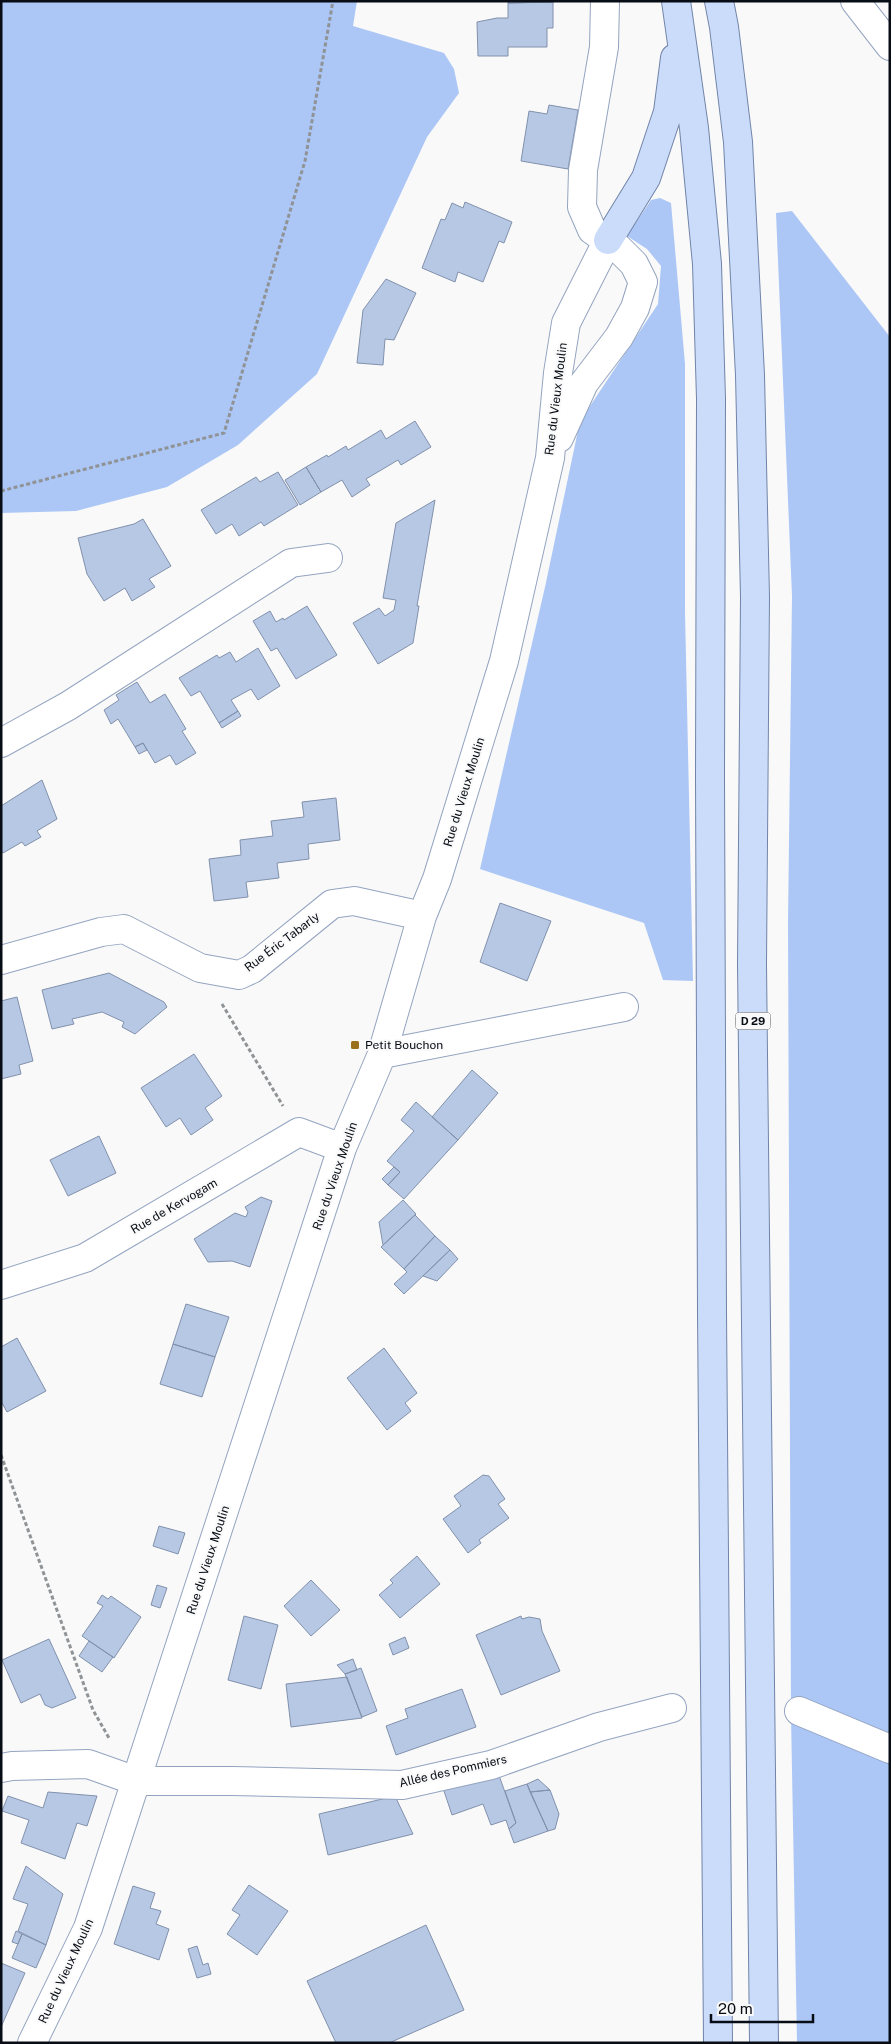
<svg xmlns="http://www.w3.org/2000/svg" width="891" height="2044" font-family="'Public Sans',sans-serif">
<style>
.green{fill:#acc7f6}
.building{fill:#b7c8e5;stroke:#8191ac}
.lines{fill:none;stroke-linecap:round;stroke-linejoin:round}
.minor-casing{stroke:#94a4c0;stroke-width:30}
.major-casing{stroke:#7084a8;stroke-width:30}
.path{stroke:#909396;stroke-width:3;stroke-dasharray:4 2.5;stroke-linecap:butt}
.minor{stroke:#fff;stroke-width:28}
.major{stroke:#cbdcfa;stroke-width:28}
.poi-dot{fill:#99711d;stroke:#f9f9f9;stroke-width:2}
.labels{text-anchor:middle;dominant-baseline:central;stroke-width:4;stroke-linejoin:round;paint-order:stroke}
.shield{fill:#f9f9f9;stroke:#505359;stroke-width:1}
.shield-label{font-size:11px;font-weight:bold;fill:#070c15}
.street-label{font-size:12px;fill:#070c15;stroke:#f9f9f9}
.poi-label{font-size:12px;fill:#070c15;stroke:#f9f9f9;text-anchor:start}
</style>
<rect width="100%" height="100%" fill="#f9f9f9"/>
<path class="green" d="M 1,1 L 357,1 L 353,26 L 444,53 L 454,69 L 459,93 L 427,137 L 317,374 L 238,445 L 167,487 L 76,511 L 1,513 Z
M 660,198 L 671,203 L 685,364 L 685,612 L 693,981 L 663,980 L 644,923 L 480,869 L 545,587 L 580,421 L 658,304 L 661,266 L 647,249 L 627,236 L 651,200 Z
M 792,211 L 890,337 L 890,2043 L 797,2043 L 791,1716 L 788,923 L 792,596 L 776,213 Z"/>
<path class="building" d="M 508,1 L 553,1 L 553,2 L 508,3 Z
M 553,2 L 553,28 L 547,28 L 547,47 L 508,47 L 508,56 L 478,56 L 477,22 L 497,18 L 508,18 L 508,3 Z
M 549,105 L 578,110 L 568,169 L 521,161 L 529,111 L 547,114 Z
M 465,202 L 512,222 L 504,243 L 499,241 L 483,282 L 458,272 L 455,282 L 422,268 L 441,219 L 445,220 L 452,203 L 463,208 Z
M 386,279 L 416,293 L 394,340 L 385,339 L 383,365 L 357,363 L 363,310 Z
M 415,421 L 431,447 L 401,465 L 398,460 L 366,479 L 370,485 L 352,497 L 342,480 L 321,492 L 306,467 L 327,455 L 328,457 L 346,446 L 348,450 L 381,430 L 386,439 Z
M 306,467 L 321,492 L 300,505 L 285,480 Z
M 278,472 L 298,505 L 264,526 L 261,522 L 239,536 L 232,524 L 216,534 L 201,510 L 256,477 L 260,482 Z
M 435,500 L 417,606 L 419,606 L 413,643 L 378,664 L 353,623 L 379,608 L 385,616 L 394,610 L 396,600 L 383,598 L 396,523 Z
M 143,519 L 171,566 L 149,579 L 155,587 L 132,601 L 125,588 L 104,601 L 87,574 L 78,538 L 134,524 Z
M 307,606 L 337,655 L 296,679 L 277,648 L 271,651 L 253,621 L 270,611 L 276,622 L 283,618 L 284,620 Z
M 258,648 L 280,686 L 258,700 L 251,689 L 231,700 L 238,711 L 219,723 L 200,691 L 191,696 L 179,678 L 217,655 L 219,658 L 230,652 L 236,662 Z
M 137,682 L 150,703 L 165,694 L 186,729 L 182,731 L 196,753 L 176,765 L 170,755 L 155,763 L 143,743 L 135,747 L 118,719 L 111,724 L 104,710 L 119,700 L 116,695 Z
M 238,711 L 241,716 L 222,728 L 219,723 Z
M 143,743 L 147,750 L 139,754 L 135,747 Z
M 42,780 L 57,819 L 37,831 L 41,837 L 25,846 L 22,842 L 3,853 L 1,850 L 1,806 Z
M 336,798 L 340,840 L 308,844 L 309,859 L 277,863 L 279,878 L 246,882 L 248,897 L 214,901 L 209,859 L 241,855 L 240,840 L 273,836 L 271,821 L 304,817 L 302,802 Z
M 500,903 L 551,921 L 527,981 L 480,962 Z
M 109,973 L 164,1002 L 167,1007 L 135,1034 L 122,1027 L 124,1022 L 102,1012 L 72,1019 L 74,1024 L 52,1029 L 42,990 Z
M 17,997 L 33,1061 L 19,1065 L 21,1074 L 1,1079 L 1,1001 Z
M 194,1054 L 222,1096 L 205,1108 L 213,1120 L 191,1135 L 180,1118 L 166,1127 L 141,1088 Z
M 472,1070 L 498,1093 L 458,1140 L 432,1117 Z
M 416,1102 L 458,1140 L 404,1199 L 388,1185 L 400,1172 L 387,1161 L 414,1131 L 401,1120 Z
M 99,1136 L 116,1173 L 68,1196 L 50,1160 Z
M 394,1167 L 400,1172 L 388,1185 L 382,1179 Z
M 261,1197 L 272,1201 L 250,1267 L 232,1261 L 208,1262 L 194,1239 L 235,1213 L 246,1217 L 248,1212 L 245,1207 Z
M 403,1200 L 416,1214 L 383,1245 L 379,1222 Z
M 415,1215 L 435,1236 L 404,1269 L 381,1247 Z
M 435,1236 L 450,1250 L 404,1294 L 394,1284 L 407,1272 L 404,1269 Z
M 450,1250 L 458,1259 L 437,1281 L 423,1276 Z
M 186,1304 L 229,1317 L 215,1357 L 173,1344 Z
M 17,1338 L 46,1391 L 7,1412 L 1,1401 L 1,1347 Z
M 173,1344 L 215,1357 L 202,1397 L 160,1384 Z
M 384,1348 L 417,1393 L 405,1403 L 411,1411 L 387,1430 L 347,1378 Z
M 483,1475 L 489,1476 L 505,1499 L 498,1504 L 509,1518 L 479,1540 L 481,1543 L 468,1553 L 443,1519 L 461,1506 L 454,1496 Z
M 159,1526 L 185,1533 L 178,1554 L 153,1546 Z
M 417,1556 L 440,1584 L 400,1618 L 379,1595 L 393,1583 L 390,1580 Z
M 311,1580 L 340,1610 L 311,1636 L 284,1606 Z
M 157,1585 L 167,1588 L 160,1608 L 151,1605 Z
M 102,1595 L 108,1599 L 111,1596 L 141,1617 L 114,1658 L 82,1636 L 103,1606 L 97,1603 Z
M 244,1616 L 278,1625 L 261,1689 L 228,1680 Z
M 521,1616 L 522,1619 L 529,1617 L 540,1619 L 542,1631 L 560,1671 L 501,1695 L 476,1635 Z
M 405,1637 L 409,1648 L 393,1655 L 389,1644 Z
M 49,1639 L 76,1698 L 52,1708 L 45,1705 L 40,1694 L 21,1703 L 2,1660 Z
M 89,1641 L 113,1657 L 102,1672 L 79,1656 Z
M 353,1659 L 357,1670 L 345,1674 L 337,1665 Z
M 361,1668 L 377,1711 L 362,1717 L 345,1674 Z
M 347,1677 L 362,1718 L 291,1727 L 286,1684 Z
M 462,1689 L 476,1727 L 396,1755 L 386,1726 L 408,1718 L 405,1709 Z
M 496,1767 L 516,1823 L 509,1829 L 506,1820 L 491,1825 L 483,1804 L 452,1815 L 442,1785 Z
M 538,1779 L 550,1790 L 530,1792 L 527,1784 Z
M 527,1784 L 548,1831 L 514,1843 L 509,1829 L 516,1823 L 505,1791 Z
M 550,1790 L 559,1814 L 555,1829 L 548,1831 L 530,1792 Z
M 48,1792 L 97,1796 L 87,1826 L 77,1823 L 65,1859 L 21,1843 L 29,1820 L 2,1811 L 8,1796 L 43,1808 Z
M 395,1796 L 413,1834 L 328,1855 L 319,1814 Z
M 26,1866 L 63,1894 L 46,1945 L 18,1931 L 28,1904 L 13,1899 Z
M 249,1885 L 288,1911 L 257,1955 L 227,1934 L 240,1915 L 232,1910 Z
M 133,1886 L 155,1893 L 150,1908 L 161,1911 L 156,1924 L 169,1929 L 159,1960 L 114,1944 Z
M 426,1925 L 464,2010 L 389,2043 L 336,2043 L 307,1981 Z
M 16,1931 L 22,1934 L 18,1944 L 12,1942 Z
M 22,1934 L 46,1945 L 36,1968 L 12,1958 Z
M 197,1946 L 203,1965 L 208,1963 L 211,1974 L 197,1978 L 188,1949 Z
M 1,1963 L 25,1973 L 1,2027 Z"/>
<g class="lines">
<defs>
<path id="minor" d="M 855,1 L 890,46
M 559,438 L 584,383 L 619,337 L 635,308 L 643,282 L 634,264 L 618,248 L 592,230 L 582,207 L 583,170 L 604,47 L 605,1
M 1,743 L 68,706 L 291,563 L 328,558
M 1,960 L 101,932 L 124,929 L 200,968 L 239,975 L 252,969 L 332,904 L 354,901 L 422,916
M 382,1054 L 624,1007
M 1,1285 L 85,1258 L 299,1132 L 342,1148
M 799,1711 L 890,1749
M 1,1768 L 12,1766 L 88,1764 L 136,1781 L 232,1781 L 402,1785 L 491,1765 L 599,1727 L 672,1708
M 32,2043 L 88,1928 L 342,1148 L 382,1054 L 422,916 L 437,879 L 504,661 L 550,458 L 558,373 L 566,323 L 608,240"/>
<path id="major" d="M 676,1 L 694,128 L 707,264 L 711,399 L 710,777 L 712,1312 L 718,2043
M 719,1 L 724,27 L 738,142 L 750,375 L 755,597 L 752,964 L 764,2043
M 608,240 L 646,178 L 668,112 L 675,58"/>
</defs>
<use href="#minor" class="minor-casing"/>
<use href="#major" class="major-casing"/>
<path class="path" d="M 1,491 L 224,433 L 305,161 L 333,1
M 222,1004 L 283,1106
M 1,1455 L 93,1710 L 109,1738"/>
<use href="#minor" class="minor"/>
<use href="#major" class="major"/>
</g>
<rect class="poi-dot" x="350" y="1040" width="10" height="10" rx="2.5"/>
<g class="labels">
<rect class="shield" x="735.5" y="1012.5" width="35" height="17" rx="4"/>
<g class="shield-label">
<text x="753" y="1021">D 29</text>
</g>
<g class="street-label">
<text transform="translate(556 399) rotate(-83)">Rue du Vieux Moulin</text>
<text transform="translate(464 792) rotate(-73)">Rue du Vieux Moulin</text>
<text transform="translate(282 942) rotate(-37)">Rue Éric Tabarly</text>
<text transform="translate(335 1176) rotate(-71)">Rue du Vieux Moulin</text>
<text transform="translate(174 1206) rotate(-30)">Rue de Kervogam</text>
<text transform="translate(208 1560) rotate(-72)">Rue du Vieux Moulin</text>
<text transform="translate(453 1771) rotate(-13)">Allée des Pommiers</text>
<text transform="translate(66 1971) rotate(-65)">Rue du Vieux Moulin</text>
</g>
<g class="poi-label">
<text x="365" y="1045">Petit Bouchon</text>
</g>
</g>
<rect width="891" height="2044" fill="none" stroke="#070c15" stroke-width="5"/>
<path d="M711 2014v8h102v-8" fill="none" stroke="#070c15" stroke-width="2.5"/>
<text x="718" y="2014" font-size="15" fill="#070c15" stroke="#f9f9f9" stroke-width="4" paint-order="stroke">20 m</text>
</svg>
